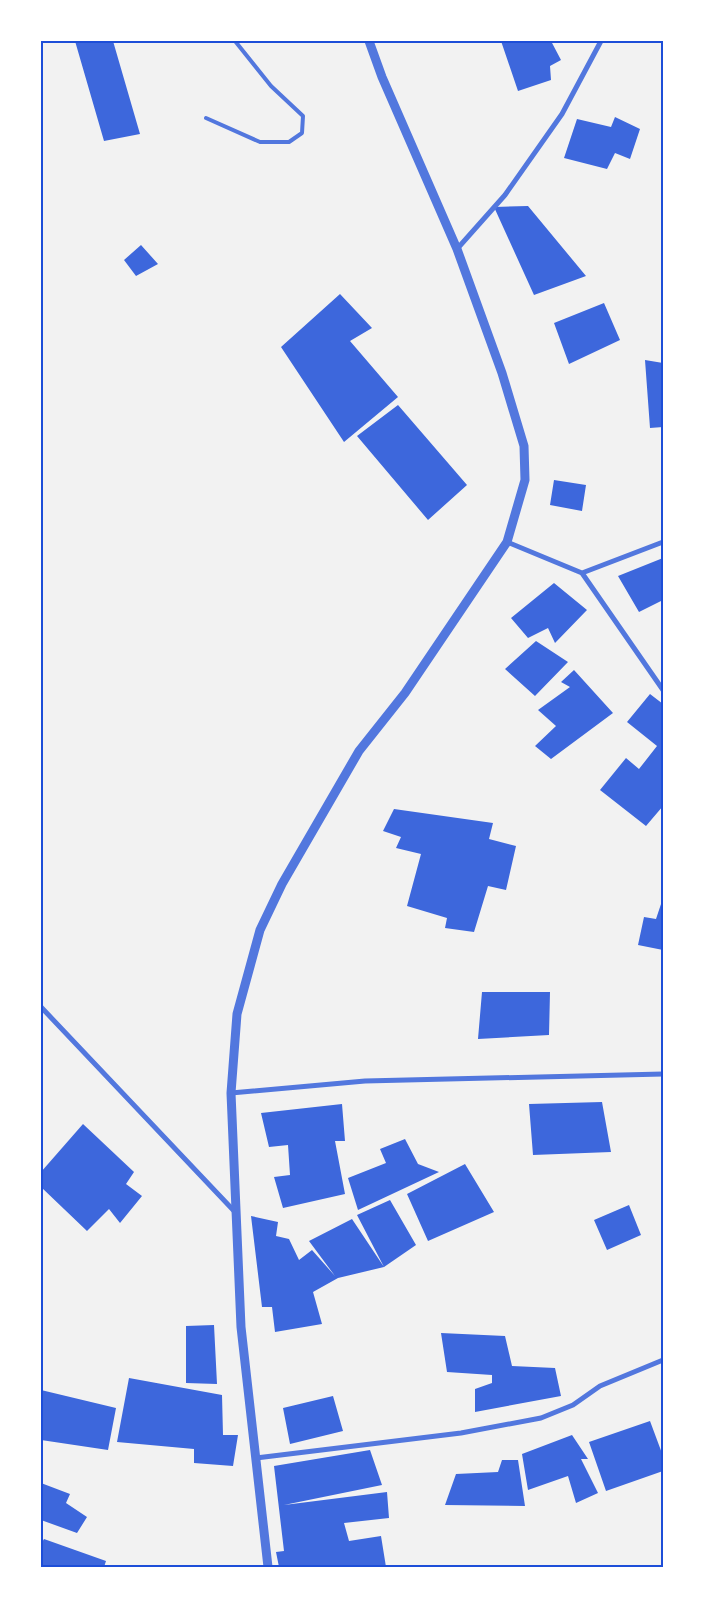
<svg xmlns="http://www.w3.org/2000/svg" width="704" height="1608" font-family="'Golos Text',sans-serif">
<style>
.building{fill:#3d67dc}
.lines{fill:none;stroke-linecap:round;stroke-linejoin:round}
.service{stroke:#5277de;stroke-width:4}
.minor{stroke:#5277de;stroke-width:5}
.tertiary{stroke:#5277de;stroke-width:9}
.neatline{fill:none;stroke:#1d4ed8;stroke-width:2}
</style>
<rect width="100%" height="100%" fill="#f2f2f2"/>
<path class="building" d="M 75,41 L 113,41 L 140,134 L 104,141 Z
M 501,41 L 551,41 L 561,60 L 550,66 L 551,80 L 518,91 Z
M 615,117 L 640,129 L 630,159 L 615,153 L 607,169 L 564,158 L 577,119 L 611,127 Z
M 528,206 L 586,276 L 534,295 L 494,207 Z
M 141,245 L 158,264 L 136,276 L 124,260 Z
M 340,294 L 372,328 L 350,341 L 398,397 L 344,442 L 281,347 Z
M 604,303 L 620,340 L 569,364 L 554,323 Z
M 645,360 L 663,363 L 663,427 L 650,428 Z
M 398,405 L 467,485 L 428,520 L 357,436 Z
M 554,480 L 586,485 L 582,511 L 550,505 Z
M 663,558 L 663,600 L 639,612 L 618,576 Z
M 554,583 L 587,610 L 555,643 L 548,628 L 528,638 L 511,618 Z
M 536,641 L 568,662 L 535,696 L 505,669 Z
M 574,670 L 613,713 L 551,759 L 535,746 L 556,726 L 538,710 L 570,687 L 561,682 Z
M 650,694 L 663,704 L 663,806 L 646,826 L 600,790 L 626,758 L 639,769 L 657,746 L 627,722 Z
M 394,809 L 493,823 L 489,839 L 516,846 L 506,890 L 488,886 L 474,932 L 445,928 L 447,918 L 407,906 L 421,854 L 396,848 L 401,837 L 383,831 Z
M 663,898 L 663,950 L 638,945 L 644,917 L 656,919 Z
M 482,992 L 550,992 L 549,1035 L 478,1039 Z
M 602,1102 L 611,1152 L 533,1155 L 529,1104 Z
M 342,1104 L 345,1141 L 335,1141 L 345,1194 L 283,1208 L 274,1177 L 290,1175 L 288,1145 L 269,1147 L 261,1113 Z
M 83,1124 L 134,1172 L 126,1184 L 142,1196 L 120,1223 L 109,1209 L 87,1231 L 41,1187 L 41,1172 Z
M 405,1139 L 418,1164 L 439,1172 L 358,1210 L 348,1178 L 386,1163 L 380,1149 Z
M 465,1164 L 494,1212 L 428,1241 L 407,1194 Z
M 390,1200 L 416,1245 L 384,1267 L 338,1278 L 313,1292 L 322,1324 L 275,1332 L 272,1307 L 262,1307 L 251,1216 L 278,1222 L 276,1236 L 289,1239 L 299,1260 L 312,1250 L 335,1276 L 309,1241 L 352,1219 L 384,1267 L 357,1215 Z
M 629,1205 L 641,1235 L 607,1250 L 594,1220 Z
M 214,1325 L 217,1384 L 186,1383 L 186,1326 Z
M 441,1333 L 505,1336 L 512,1366 L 555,1368 L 561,1396 L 475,1412 L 475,1389 L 492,1383 L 492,1375 L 447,1372 Z
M 129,1378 L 222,1395 L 223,1435 L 238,1435 L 233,1466 L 194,1463 L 194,1449 L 117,1442 Z
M 41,1390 L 116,1408 L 108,1450 L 41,1440 Z
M 333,1396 L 343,1431 L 290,1444 L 283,1408 Z
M 650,1421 L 663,1456 L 663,1471 L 606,1491 L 589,1442 Z
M 572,1435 L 588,1459 L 581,1459 L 598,1493 L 576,1503 L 568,1476 L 528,1490 L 522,1454 Z
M 370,1450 L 382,1485 L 284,1505 L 387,1492 L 389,1518 L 344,1523 L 349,1541 L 381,1536 L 386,1567 L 279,1567 L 276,1552 L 284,1551 L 274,1466 Z
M 502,1460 L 518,1460 L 525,1506 L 445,1505 L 456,1474 L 498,1472 Z
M 41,1483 L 70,1494 L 66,1503 L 87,1517 L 77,1533 L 41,1520 Z
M 44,1539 L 106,1561 L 104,1567 L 41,1567 L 41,1544 Z"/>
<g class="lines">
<path class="service" d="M 206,118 L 260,142 L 289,142 L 302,133 L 303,116 L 271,86 L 235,41"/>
<path class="minor" d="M 457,249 L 505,195 L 562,114 L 601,41
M 507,542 L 582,573 L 663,690
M 582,573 L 663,542
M 41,1007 L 236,1213
M 231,1093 L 365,1081 L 663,1074
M 256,1458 L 461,1433 L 541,1418 L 573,1405 L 600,1386 L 663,1360"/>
<path class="tertiary" d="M 268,1567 L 241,1327 L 231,1093 L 237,1014 L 260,930 L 282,884 L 359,751 L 405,693 L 507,542 L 525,480 L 524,446 L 502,373 L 457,249 L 382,77 L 369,41"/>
</g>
<rect width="704" height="1608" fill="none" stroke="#ffffff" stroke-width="85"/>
<rect x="42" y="42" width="620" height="1524" class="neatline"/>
</svg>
